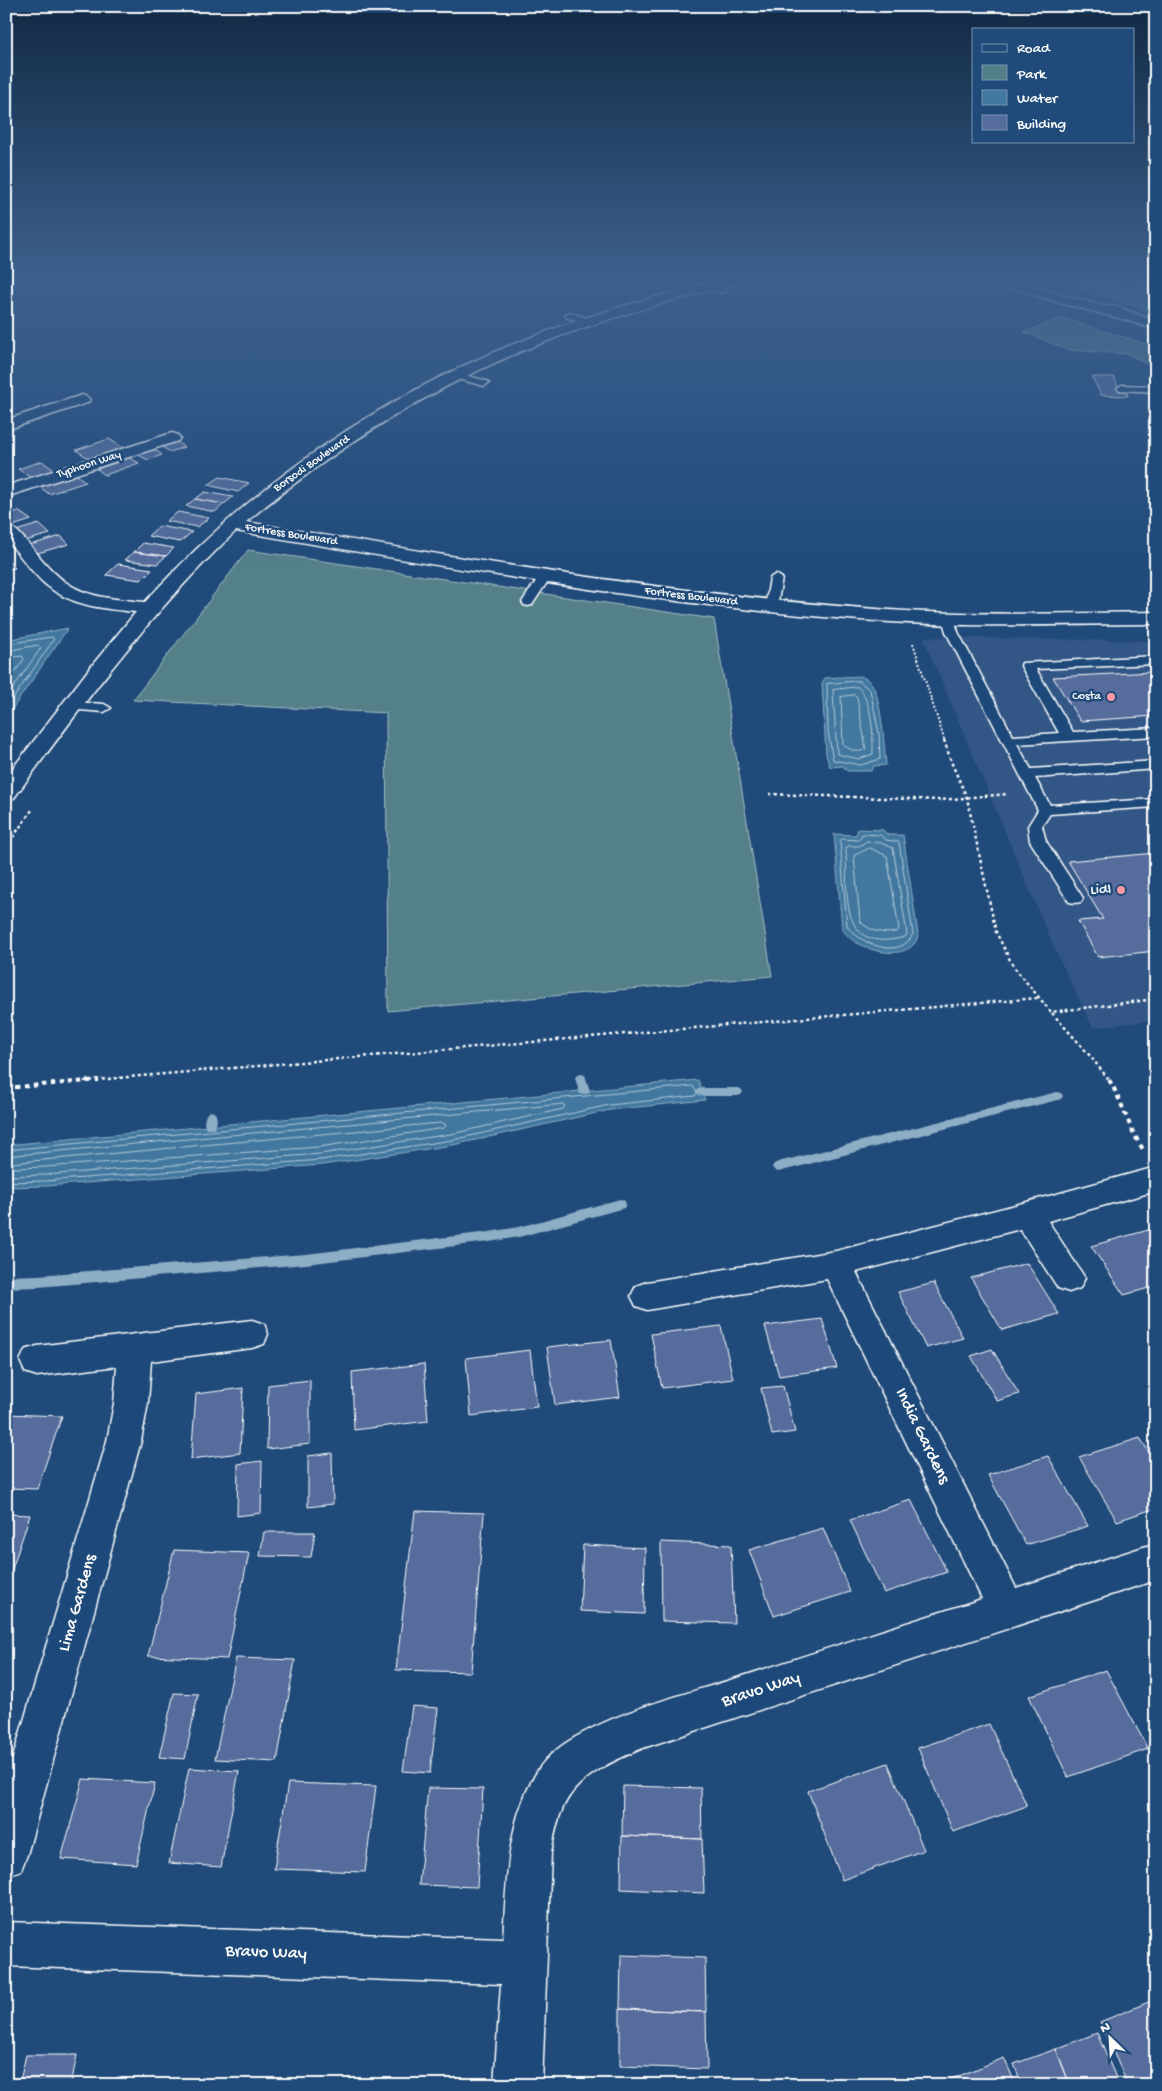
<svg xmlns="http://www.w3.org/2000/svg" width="1162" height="2091" font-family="'Gochi Hand',sans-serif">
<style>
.built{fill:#335786}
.green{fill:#528089;stroke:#a8c0c4}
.water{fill:#42789f;stroke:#8eaec5}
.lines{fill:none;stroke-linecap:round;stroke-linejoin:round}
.shore{stroke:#b3c9d9;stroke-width:1}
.stream{fill:#8eaec5;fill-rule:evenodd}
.building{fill:#556c9c;stroke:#fff}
.lane-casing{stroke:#fff;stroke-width:3}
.street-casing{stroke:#fff;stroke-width:3}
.primary-casing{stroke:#fff;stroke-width:3}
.path-far2{stroke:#fff;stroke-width:2;stroke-dasharray:2 2;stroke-linecap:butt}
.path-far1{stroke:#fff;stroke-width:2.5;stroke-dasharray:3 3;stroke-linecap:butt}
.path{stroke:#fff;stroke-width:4;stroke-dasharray:4.5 4.5;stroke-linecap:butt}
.lane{fill:#1f4a7a;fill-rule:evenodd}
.street{fill:#1f4a7a;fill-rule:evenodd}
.primary{fill:#1f4a7a;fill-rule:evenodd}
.poi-dot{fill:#ff9aa2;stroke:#1f4a7a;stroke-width:2}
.labels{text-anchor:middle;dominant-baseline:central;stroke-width:5;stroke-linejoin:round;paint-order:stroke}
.far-street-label{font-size:12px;fill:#fff;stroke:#1f4a7a}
.far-poi-label{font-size:12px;fill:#fff;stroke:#1f4a7a;text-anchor:end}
.poi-label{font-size:15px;fill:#fff;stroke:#1f4a7a;text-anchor:end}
.near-street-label{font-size:18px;fill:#fff;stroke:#1f4a7a}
</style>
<rect width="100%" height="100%" fill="#1f4a7a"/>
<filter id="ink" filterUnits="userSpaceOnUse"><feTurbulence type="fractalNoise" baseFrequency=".02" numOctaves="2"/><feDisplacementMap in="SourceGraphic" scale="10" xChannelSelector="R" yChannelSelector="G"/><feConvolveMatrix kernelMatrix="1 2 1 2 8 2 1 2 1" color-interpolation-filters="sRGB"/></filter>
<g filter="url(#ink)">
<path class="built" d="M 923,637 L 1156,641 L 1156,1020 L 1093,1028 L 1054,948 Z"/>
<path class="green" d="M 1046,276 L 1107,276 L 1156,293 L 1156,314 Z
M 1061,318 L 1156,347 L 1156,369 L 1128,354 L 1069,350 L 1024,332 Z
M 248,550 L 714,619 L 772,976 L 388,1011 L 386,713 L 133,700 Z"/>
<path class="water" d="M 68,628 L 6,718 L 6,640 Z
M 860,676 C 866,678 872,682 874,688 C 882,707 884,744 886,765 L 874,766 L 871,771 L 847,771 L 843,766 L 830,767 L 826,755 L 822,683 L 825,678 Z
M 858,829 L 883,830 L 888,835 L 903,835 L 918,934 C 915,965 854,953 842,928 L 834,834 L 856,835 Z
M 698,1080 L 705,1100 L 610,1110 L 453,1145 L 322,1165 L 46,1186 L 6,1187 L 6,1145 Z"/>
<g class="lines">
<path class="shore" d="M 6,644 L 52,637 L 54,639 L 6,709
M 6,651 L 38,645 L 41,648 L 6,698
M 6,658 L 22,656 L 24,659 L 6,685
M 859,681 L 870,690 L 879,733 L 880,759 L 861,765 L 833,760 L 828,732 L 827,684 Z
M 858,687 C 873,703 873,733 873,754 L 859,759 L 837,754 L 833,690 Z
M 855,695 L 857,697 L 866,749 C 857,754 852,750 843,745 L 841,697 Z
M 863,834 L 880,835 L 886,840 L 899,842 L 913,934 C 901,961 860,944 847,926 L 840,841 L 842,839 L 858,840 Z
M 867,841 L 881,843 L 893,848 L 907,934 L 905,937 C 837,955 848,893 846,848 L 848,846 L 859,846 Z
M 870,848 L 887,856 L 899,929 L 897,932 C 883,934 870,932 860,921 L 854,856 Z
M 443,1123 L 446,1125 L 444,1128 L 319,1147 L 45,1167 L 14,1168 L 12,1166 L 14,1163 Z
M 6,1150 L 693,1086 L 697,1093 L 695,1096 L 609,1105 L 452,1140 L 321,1160 L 45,1181 L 6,1182
M 6,1156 L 563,1104 L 565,1106 L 563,1109 L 451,1134 L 320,1154 L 45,1175 L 6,1176"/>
<path class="stream" d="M 581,1074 L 585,1075 L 590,1091 L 588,1094 L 580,1094 L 575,1078 L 577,1075 Z
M 702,1088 L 737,1088 L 741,1089 L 743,1092 L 741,1095 L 737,1096 L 702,1096 L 698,1095 L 696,1092 L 698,1089 Z
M 1057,1092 L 1061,1093 L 1063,1096 L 1061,1099 L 778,1172 L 774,1170 L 772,1167 L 774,1164 L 778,1162 Z
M 211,1111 L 215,1113 C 218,1118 217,1124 214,1129 L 206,1129 C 203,1124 204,1118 207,1113 Z
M 620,1199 L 624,1200 L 626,1204 L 624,1208 L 519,1237 L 489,1242 L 306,1264 L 38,1287 L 6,1288 L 6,1276 L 38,1275 L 306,1254 L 489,1232 L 519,1227 Z"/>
</g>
<path class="building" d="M 1147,276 L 1156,276 L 1156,284 L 1148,286 L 1132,279 Z
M 1092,377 L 1114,377 L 1120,391 L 1126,391 L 1128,396 L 1101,395 Z
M 109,439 L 124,448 L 90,459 L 76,450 Z
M 177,442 L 184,447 L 170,452 L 162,447 Z
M 154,449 L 162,455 L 148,460 L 139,455 Z
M 130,458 L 139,463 L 105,475 L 97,469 Z
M 42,461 L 55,471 L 31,478 L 18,469 Z
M 77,475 L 86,482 L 49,494 L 40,487 Z
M 220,477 L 249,483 L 238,492 L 208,485 Z
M 205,492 L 233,497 L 224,504 L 195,499 Z
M 195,499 L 224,504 L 215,512 L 186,506 Z
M 18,511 L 31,520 L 10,527 L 6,525 L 6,515 Z
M 178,512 L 209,518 L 197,527 L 166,521 Z
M 39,524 L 50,534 L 25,541 L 16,531 Z
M 159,526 L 192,532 L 180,542 L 148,536 Z
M 61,536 L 69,544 L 38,553 L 30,545 Z
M 143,543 L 174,548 L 166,556 L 134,552 Z
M 134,552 L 166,556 L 157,564 L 125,560 Z
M 6,557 L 15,568 L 6,570 Z
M 118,564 L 152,569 L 141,580 L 106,575 Z
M 1154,672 L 1156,674 L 1156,716 L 1080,721 L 1053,677 Z
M 1156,853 L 1156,951 L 1098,957 L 1078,921 L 1103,919 L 1068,861 Z
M 1152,1229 L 1156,1234 L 1156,1286 L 1124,1295 L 1091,1246 Z
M 1027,1263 L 1059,1314 L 1002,1330 L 971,1278 Z
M 934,1283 L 963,1338 L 926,1348 L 898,1292 Z
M 822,1319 L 837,1368 L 779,1376 L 765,1326 Z
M 721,1326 L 733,1379 L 662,1388 L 651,1334 Z
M 611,1340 L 620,1397 L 555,1405 L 547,1347 Z
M 992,1349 L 1019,1394 L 997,1401 L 971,1356 Z
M 530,1350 L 537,1407 L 471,1416 L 466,1358 Z
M 424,1364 L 428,1421 L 354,1430 L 352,1372 Z
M 310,1380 L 310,1444 L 267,1449 L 268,1385 Z
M 783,1386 L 795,1432 L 772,1435 L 761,1388 Z
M 243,1388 L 240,1453 L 191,1459 L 196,1394 Z
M 6,1414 L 62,1416 L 37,1489 L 6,1488 Z
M 1140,1438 L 1156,1463 L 1156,1508 L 1117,1521 L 1079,1457 Z
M 332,1453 L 333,1504 L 308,1507 L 308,1456 Z
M 1048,1456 L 1088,1526 L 1026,1545 L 988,1475 Z
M 262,1461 L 261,1513 L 237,1516 L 238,1464 Z
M 911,1500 L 947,1572 L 884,1593 L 850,1520 Z
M 415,1511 L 484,1513 L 471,1672 L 396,1670 Z
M 6,1514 L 30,1515 L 6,1587 Z
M 823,1528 L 850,1592 L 774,1616 L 749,1550 Z
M 264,1532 L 315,1532 L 311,1557 L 260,1556 Z
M 661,1542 L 731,1545 L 734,1623 L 662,1621 Z
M 583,1545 L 645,1548 L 644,1614 L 580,1611 Z
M 174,1550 L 249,1553 L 227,1659 L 148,1656 Z
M 236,1658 L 295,1660 L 277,1762 L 215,1759 Z
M 1106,1670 L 1148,1749 L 1068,1777 L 1029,1696 Z
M 174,1693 L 198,1694 L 185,1759 L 159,1757 Z
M 412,1706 L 438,1708 L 430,1773 L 403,1771 Z
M 989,1724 L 1027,1806 L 953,1832 L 918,1748 Z
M 888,1763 L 924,1850 L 842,1880 L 808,1791 Z
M 189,1768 L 239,1771 L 221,1867 L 169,1863 Z
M 83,1779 L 155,1783 L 136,1864 L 61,1859 Z
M 288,1783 L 376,1786 L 365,1872 L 274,1869 Z
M 623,1786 L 701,1788 L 702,1839 L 622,1836 Z
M 428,1788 L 483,1789 L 477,1887 L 419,1885 Z
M 622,1836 L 702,1839 L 704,1893 L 621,1889 Z
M 621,1955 L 705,1958 L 706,2012 L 620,2009 Z
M 1156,1999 L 1156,2085 L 1128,2085 L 1100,2022 Z
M 620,2009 L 706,2012 L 707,2069 L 620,2066 Z
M 1097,2033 L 1119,2085 L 1070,2085 L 1056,2049 Z
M 1056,2049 L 1070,2085 L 1022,2085 L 1014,2064 Z
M 26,2055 L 77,2055 L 71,2085 L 19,2085 Z
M 1004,2058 L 1016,2085 L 945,2085 L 944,2082 Z
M 620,2082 L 683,2085 L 620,2085 Z"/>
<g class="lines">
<defs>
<path id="lane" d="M 709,283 L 715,283 L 728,291 L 721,293 L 709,287 Z
M 569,312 L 590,319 L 591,321 L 587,324 L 566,317 L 565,315 Z
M 457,373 L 487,381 L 489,383 L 484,386 L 454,378 L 454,374 Z
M 1122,385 L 1156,386 L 1156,392 L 1119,390 L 1117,388 Z
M 544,574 L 550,578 L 532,605 L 528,606 L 524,605 L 522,602 L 540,575 Z
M 776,574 L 782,578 L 777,607 L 771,611 L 765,607 L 770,578 Z
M 948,614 L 954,618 L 958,632 L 1013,736 L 1059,733 L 1021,666 L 1022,663 L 1156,656 L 1156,664 L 1036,669 L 1073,732 L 1156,728 L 1156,736 L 1017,744 L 1031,769 L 1156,761 L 1156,769 L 1035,778 L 1050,805 L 1156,799 L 1156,807 L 1050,814 L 1042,826 L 1046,841 L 1083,898 L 1081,902 L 1075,903 L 1069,902 L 1030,841 L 1028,826 L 1038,810 L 946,632 L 942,618 Z
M 71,702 L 104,704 L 111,708 L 104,712 L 66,709 L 64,706 Z"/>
<path id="street" d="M 735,276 L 757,276 L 756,279 C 683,297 612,316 542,343 C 433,385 335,448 246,522 C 459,558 673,595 889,610 C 978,616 1067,613 1156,612 L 1156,624 C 1067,624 979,628 890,622 C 670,608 453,568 236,531 C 151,612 83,704 14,798 L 6,800 L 6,777 L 89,669 L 136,612 C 104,609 70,606 45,584 C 30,571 20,554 6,540 L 6,526 L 12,527 L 18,532 C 32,546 43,563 58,576 C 82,598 114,599 145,602 C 251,485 385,392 532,337 C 599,311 667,293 735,276 Z
M 82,395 L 87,397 L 90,400 L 87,403 L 6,430 L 6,420 Z
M 172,433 L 178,435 L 180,438 L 178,441 L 6,497 L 6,486 Z
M 1156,1167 L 1156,1191 L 1048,1221 L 1085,1278 L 1080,1288 L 1069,1292 L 1058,1288 L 1020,1229 L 856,1272 L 1016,1588 L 1156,1543 L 1156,1580 L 643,1748 C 612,1761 575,1777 562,1810 C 556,1824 554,1838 551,1852 L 542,2085 L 494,2085 L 501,1984 L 6,1966 L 6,1922 L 503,1939 C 507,1882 506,1821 538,1770 C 548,1754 564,1743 581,1734 C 629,1708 685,1694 737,1678 C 819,1651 900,1625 982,1599 L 827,1279 L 647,1310 L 636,1306 L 631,1296 L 636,1286 L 647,1282 L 836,1251 L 1027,1202 Z
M 252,1320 L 264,1324 L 268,1334 L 264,1344 L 252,1348 L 151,1361 L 148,1403 L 141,1441 L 27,1855 L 21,1870 L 6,1876 L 6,1781 L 107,1441 L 114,1403 L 117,1366 L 37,1376 L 25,1372 L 20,1361 L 25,1350 L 37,1346 Z"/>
<path id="primary" d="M 982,276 L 1001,276 L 1070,297 L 1105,306 L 1115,306 L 1156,321 L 1156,330 L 1126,320 L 1060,303 L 983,279 Z"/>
</defs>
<use href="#lane" class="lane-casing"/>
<use href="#street" class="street-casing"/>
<use href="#primary" class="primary-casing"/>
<path class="path-far2" d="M 775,279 L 789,276
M 913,643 L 945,742"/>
<path class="path-far1" d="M 944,740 L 952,764 L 967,798 L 996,932 L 1013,966 L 1051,1012 L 1156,999
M 769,794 L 940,800 L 1008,794
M 6,847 L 32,810
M 1052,1013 L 1086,1051 L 1110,1081
M 84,1081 L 1038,998"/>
<path class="path" d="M 1109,1080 C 1123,1102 1128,1128 1143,1149
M 6,1088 L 99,1080"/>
<use href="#lane" class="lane"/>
<use href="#street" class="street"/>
<use href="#primary" class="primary"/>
</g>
</g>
<linearGradient id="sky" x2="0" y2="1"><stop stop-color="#112943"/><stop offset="0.49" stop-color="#3c608d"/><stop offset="1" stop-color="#3c608d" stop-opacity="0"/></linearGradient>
<rect width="1162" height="569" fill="url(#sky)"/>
<g class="poi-dot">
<circle cx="1111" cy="697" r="5"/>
<circle cx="1121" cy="890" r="5"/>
</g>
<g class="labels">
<g class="far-street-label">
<text transform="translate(312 464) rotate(-35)">Borsodi Boulevard</text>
<text transform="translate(89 465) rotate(-18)">Typhoon Way</text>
<text transform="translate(291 535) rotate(9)">Fortress Boulevard</text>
<text transform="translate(691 597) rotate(7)">Fortress Boulevard</text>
</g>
<g class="far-poi-label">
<text x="1101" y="697">Costa</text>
</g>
<g class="poi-label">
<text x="1111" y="890">Lidl</text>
</g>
<g class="near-street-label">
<text transform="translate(922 1436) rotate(64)">India Gardens</text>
<text transform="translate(78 1603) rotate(-74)">Lima Gardens</text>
<text transform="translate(761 1690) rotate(-18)">Bravo Way</text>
<text transform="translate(266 1953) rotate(2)">Bravo Way</text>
</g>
</g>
<rect width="1162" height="2091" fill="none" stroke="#1f4a7a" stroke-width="25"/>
<rect x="12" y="12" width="1137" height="2066" fill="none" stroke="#fff" stroke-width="2" filter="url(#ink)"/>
<rect x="972" y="28" width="162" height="115" fill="#1f4a7a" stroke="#7992af"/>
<rect x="982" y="44" width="25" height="8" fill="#1f4a7a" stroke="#7992af"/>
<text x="1017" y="52" font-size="15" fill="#ffffff">Road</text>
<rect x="982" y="65" width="25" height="15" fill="#528089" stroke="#7992af"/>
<text x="1017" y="78" font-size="15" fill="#ffffff">Park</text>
<rect x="982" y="90" width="25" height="15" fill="#42789f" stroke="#7992af"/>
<text x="1017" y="102" font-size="15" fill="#ffffff">Water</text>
<rect x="982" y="115" width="25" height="15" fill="#556c9c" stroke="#7992af"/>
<text x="1017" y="128" font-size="15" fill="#ffffff">Building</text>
<g transform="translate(1110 2038) rotate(335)" stroke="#1f4a7a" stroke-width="4" paint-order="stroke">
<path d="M0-4L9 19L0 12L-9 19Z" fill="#ffffff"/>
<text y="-8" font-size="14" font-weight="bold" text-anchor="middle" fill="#ffffff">N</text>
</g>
</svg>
